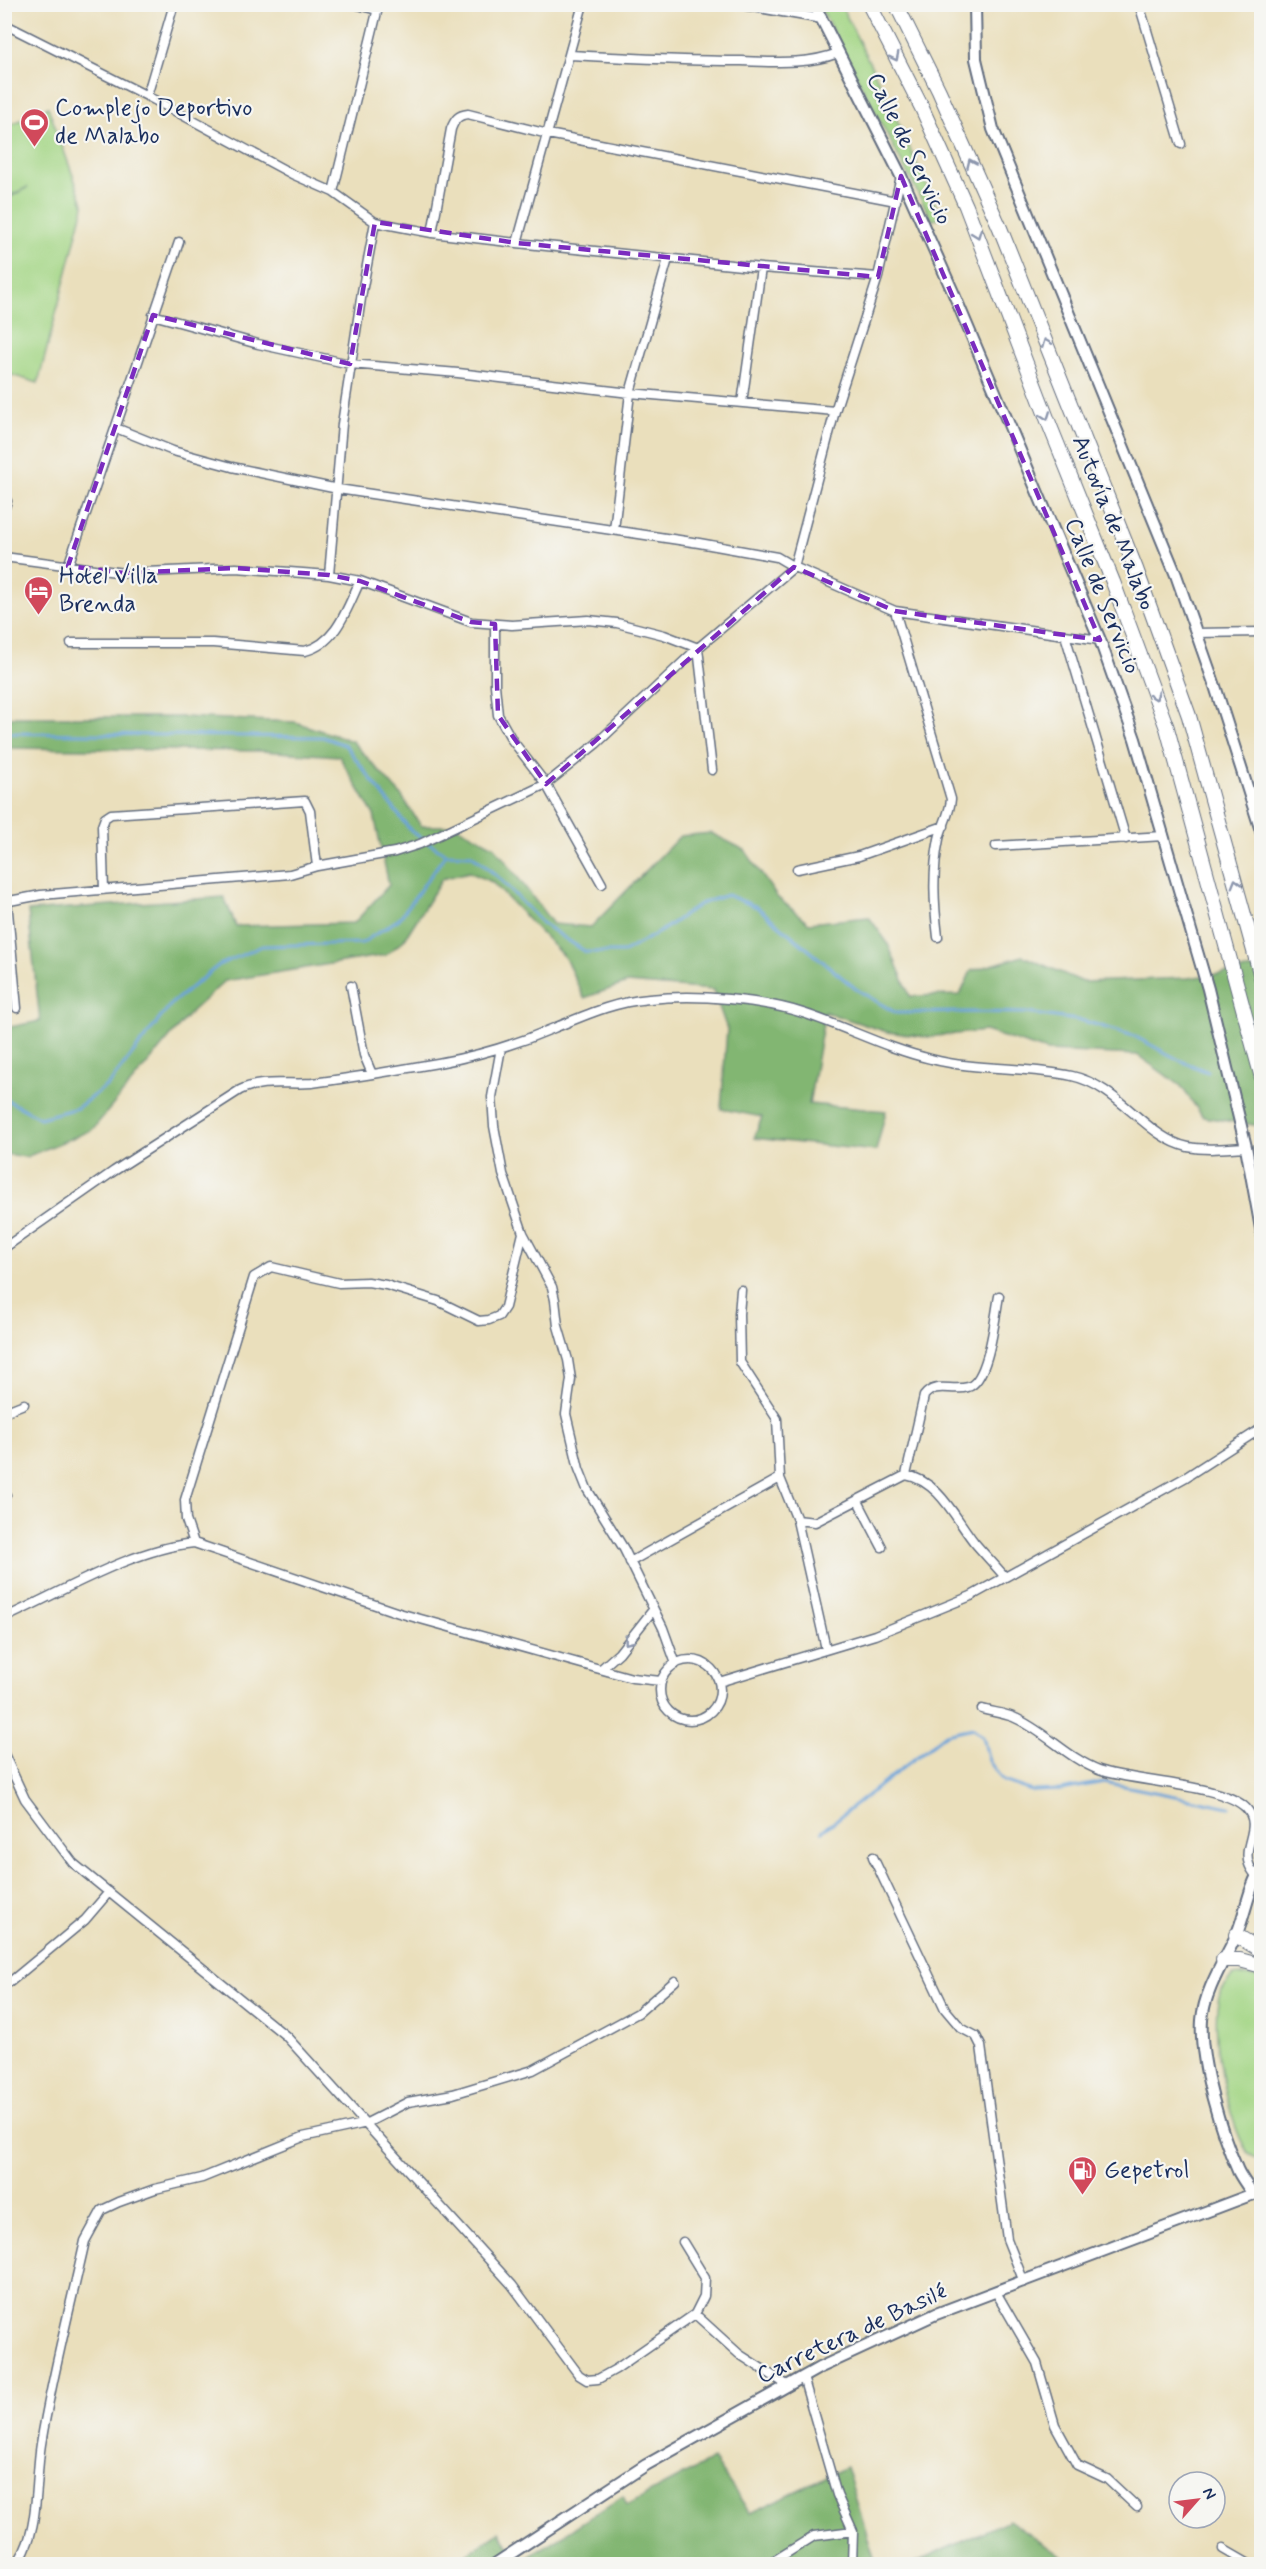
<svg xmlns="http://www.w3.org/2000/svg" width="1266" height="2569" font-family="Mynerve,sans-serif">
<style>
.green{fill:#a3d584;stroke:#5f8271;stroke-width:1.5}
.forest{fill:#82b672;stroke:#4e7268;stroke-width:1.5}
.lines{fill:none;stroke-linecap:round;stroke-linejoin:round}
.stream{stroke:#6aa3d9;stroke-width:3}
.minor-casing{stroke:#636d7f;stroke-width:11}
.tertiary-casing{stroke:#636d7f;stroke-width:14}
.secondary-casing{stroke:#636d7f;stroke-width:15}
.trunk-casing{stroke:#636d7f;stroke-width:16}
.minor{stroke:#fff;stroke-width:8}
.tertiary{stroke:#fff;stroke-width:10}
.secondary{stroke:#fff;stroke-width:12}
.trunk{stroke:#fff;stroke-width:14}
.oneway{stroke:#8d97ae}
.marked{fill:none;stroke:#7b2cbf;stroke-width:4.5;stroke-dasharray:12 8;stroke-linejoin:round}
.labels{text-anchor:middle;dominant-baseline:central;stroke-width:4.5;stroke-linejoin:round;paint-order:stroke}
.poi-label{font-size:24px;fill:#1b2f5e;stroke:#f6f6f2;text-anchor:start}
.street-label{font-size:24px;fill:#1b2f5e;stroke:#f6f6f2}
</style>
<rect width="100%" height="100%" fill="#f6f6f2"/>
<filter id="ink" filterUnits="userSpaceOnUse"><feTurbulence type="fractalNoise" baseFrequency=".0167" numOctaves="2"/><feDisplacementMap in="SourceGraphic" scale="12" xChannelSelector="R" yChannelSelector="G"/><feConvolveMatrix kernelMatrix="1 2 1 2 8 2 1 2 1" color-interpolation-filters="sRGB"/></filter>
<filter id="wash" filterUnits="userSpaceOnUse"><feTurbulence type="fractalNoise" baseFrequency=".008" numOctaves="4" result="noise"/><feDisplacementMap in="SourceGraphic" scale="24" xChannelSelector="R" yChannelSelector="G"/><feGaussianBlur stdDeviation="1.35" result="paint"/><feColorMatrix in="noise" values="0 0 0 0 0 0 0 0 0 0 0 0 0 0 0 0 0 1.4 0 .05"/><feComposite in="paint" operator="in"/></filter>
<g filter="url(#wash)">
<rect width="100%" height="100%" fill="#eadfbc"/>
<path class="green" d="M 819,5 L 841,5 L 887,98 L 941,217 L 932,220 Z
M 48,107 L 84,206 L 38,383 L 5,373 L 5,200 L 28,187 L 5,198 L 4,128 Z
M 1233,1975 L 1261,1977 L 1261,2162 C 1257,2159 1250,2155 1247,2151 C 1228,2123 1208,2026 1220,1994 C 1223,1988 1229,1981 1233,1975 Z"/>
<path class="forest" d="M 5,717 L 182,717 L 295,722 L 352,741 L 401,795 L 421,826 L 456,826 L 494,846 L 553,924 L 591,927 L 680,836 L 711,833 L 745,850 L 777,897 L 809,923 L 869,917 L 887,942 L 910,996 L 960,995 L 971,971 L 1023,956 L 1083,982 L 1188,978 L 1261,968 L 1261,1126 L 1203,1117 L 1181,1086 L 1137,1055 L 1047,1051 L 985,1031 L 926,1037 L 887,1032 L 825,1012 L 809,1104 L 886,1111 L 876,1151 L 754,1138 L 762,1117 L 721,1109 L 727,1029 L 713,990 L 627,983 L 584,998 L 565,958 L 492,882 L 469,872 L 442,879 L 404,940 L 386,955 L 225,981 L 191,1012 L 92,1130 L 26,1157 L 5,1154 L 5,1028 L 40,1021 L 28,911 L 224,897 L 236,926 L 354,923 L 389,885 L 374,815 L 339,756 L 261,751 L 5,748 Z
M 713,2459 L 750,2513 L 846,2467 L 876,2564 L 453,2564 L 499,2532 L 521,2562 L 623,2496 L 627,2505 Z
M 1009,2520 L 1072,2564 L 912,2564 Z"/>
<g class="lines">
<path class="stream" d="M 4,733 L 323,737 L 345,745 L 411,831 L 446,854
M 4,1096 L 7,1100 L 40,1118 L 77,1108 L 110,1083 L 172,1003 L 219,965 L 262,946 L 362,943 L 399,919 L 446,854 L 472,855 L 497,876 L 543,924 L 586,952 L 624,952 L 661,931 L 700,904 L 727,895 L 757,907 L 856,989 L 896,1013 L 973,1012 L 1027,1013 L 1084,1021 L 1134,1036 L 1181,1061 L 1208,1072
M 822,1831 L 946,1734 L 973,1728 L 983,1737 L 989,1761 L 1003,1781 L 1032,1791 L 1061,1790 L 1104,1782 L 1230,1807"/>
</g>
</g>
<g filter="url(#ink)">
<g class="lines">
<defs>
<path id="minor" d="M 174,4 L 147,96 L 292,174 L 333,192 L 375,222 L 362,292 L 342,424 L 329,575
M 354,4 L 377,10
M 736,4 L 822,19
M 1139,4 L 1181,144
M 4,24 L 147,96
M 570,55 C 627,58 684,61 742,61 C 774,62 807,65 838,53
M 333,192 L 379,4
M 375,222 L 432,233 L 517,243 L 583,4
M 432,233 L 451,129 C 455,119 458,115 468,114 L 548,134 L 896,201
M 517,243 L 761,268 L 878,277
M 153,315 L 258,344 L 350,364 L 458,373 L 630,393 L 835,411
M 742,403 L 761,268
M 116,428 L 173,451 L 232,467 L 338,489 L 699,543 L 777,557 L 794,567 L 835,411 L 878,277 L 901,176
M 4,496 L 7,501 L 4,510
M 614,530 L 630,393 L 668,259
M 4,557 L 124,573 L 236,568 L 329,575 L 360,581 L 471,622 L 512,625 L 588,620 L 617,623 L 664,635 L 698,648
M 68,566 L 179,242
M 895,611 L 951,799 C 950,814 942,825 939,839 C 932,873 934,903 938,937
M 495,624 L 495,685 L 498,715 L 512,740 L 546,784 L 602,884
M 1196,633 L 1262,632
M 1065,635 L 1126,839
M 71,643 L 213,643 L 305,651 C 337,643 347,608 360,581
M 698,648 L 712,770
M 996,846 L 1164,836
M 797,869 L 859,856 L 944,826
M 104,890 L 102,826 L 105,818 L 111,814 L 305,801 L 310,811 L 317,866
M 7,901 L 17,1008
M 4,902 L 41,895 L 290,874 L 317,866 L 395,852 L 420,844 L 546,784 L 596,744 L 698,648 L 794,567 L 895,611 L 1100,640
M 351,986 L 364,1055 L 372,1074
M 501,1048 L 492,1097 L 494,1126 L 503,1174 L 523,1233 L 552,1287 L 555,1300 L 558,1326 L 568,1360 L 571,1379 L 566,1414 L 579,1469 L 587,1489 L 624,1549 L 663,1628 L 676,1664
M 4,1248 L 114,1171 L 240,1090 C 263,1079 287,1085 312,1083 C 354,1078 396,1070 438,1063 C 477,1056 517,1044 554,1028 C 586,1015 614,1002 649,999 C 697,994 761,999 806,1014 C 848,1028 888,1049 931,1059 C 976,1071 1026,1066 1072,1076 C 1119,1086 1146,1138 1188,1147 C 1207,1151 1227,1148 1246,1147
M 741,1290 L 739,1314 L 740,1362 L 777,1419 L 780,1478
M 4,1412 L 24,1404
M 906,1475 L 924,1396 C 935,1381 952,1392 968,1387 C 989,1381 995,1316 999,1296
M 4,1496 L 6,1495
M 858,1501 L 882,1547
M 797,1520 L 815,1522 L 906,1475 C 939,1481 955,1518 974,1542 C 984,1554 995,1565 1005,1577
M 194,1543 L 186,1520 L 185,1500 L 254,1277 L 271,1267 L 339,1283 L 368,1282 L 386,1285 L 438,1301 L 479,1321 L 489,1320 L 499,1316 L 505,1307 L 523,1233
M 630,1562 L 780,1478 L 797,1520 L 826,1649
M 4,1618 C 62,1592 132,1549 194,1543 L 399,1613 L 632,1678 L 661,1681
M660 1690a30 30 0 1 1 60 0a30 30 0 1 1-60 0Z
M 601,1669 L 619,1653 L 653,1610
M 719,1682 L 875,1635 L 971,1596 L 1186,1477 L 1262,1428
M 982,1709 C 992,1712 1003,1713 1013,1717 C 1044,1730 1067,1758 1099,1770 C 1133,1782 1223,1784 1246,1808 C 1263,1826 1242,1845 1249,1864 C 1250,1868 1254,1873 1256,1876
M 4,1754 L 25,1799 L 73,1863 L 286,2036 L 512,2285 L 579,2375 L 587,2380 L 598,2379 L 616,2369 L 695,2314 L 704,2296 L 705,2278 L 683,2242
M 873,1857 L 945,2009 L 961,2028 L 976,2036 L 981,2046 L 1007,2239 L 1024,2282
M 10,1982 L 85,1920 L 109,1892
M 996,2292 L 1037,2363 L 1055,2425 L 1077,2465 L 1107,2479 L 1137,2507
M 695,2314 L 739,2354 L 787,2385
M 803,2377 L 837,2495 L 853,2531 L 852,2564
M 1223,2549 L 1249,2564
M 16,2564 C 40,2536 35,2480 41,2444 C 52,2376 70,2308 85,2241 L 102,2210 L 119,2202 L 155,2189 L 202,2178 L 303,2137 L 367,2123 L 408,2102 L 453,2094 L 533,2070 L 638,2013 L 675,1981
M 769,2564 L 814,2536 L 853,2531"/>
<path id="tertiary" d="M 814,4 L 901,176 L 953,292 L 1100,640 L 1135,739 L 1208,989 L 1246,1147 L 1262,1234
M 975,4 L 976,59 L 993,129 L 1176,575 L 1215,686 L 1262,834
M 495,2564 L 646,2465 L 819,2368 L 936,2314 L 1253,2194 C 1248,2187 1242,2179 1238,2171 C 1221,2133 1199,2062 1202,2020 C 1204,1992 1224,1961 1236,1936 C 1246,1913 1248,1888 1262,1867"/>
<path id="secondary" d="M 1253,2194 L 1262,2191"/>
<path id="trunk" d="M 869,4 L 921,106 L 966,206 L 1050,426 L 1113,582 L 1167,728 L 1262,1078
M 896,4 L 939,91 L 1000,228 L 1136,569 L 1189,716 L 1262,980
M 1236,1935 L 1262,1951
M 1223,1960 L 1240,1960 L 1262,1966"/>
</defs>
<use href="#minor" class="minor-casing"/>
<use href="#tertiary" class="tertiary-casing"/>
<use href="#secondary" class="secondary-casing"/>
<use href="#trunk" class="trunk-casing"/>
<use href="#minor" class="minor"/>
<use href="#tertiary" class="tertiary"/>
<use href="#secondary" class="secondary"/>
<use href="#trunk" class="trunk"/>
</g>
<defs><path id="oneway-chevron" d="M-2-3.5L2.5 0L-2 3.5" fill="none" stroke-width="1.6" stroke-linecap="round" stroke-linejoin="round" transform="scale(1.5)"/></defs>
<g class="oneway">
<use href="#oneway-chevron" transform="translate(895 57) rotate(63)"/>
<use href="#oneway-chevron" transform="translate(971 163) rotate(-114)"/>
<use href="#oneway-chevron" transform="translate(977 234) rotate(69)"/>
<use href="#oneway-chevron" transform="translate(1046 343) rotate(-112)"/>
<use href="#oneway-chevron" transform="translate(1046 416) rotate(70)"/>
<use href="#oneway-chevron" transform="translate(1155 696) rotate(70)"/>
<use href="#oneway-chevron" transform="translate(1236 883) rotate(-106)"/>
<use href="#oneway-chevron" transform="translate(628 1641) rotate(128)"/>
</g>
</g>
<path class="marked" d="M 901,176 L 1100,640 L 895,611 L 794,567 L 546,784 L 498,715 L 495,624 L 471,622 L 360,581 L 329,575 L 236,568 L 124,573 L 68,566 L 153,315 L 350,364 L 375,222 L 517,243 L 878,277 Z"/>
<defs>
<symbol id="stadium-pin" viewBox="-11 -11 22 30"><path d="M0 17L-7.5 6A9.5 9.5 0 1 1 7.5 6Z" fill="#d1495b" stroke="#f6f6f2"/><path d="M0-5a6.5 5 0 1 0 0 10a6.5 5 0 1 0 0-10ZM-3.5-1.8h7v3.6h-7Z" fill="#fff"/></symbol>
<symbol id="hotel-pin" viewBox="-11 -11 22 30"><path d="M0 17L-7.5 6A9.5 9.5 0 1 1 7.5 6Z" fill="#d1495b" stroke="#f6f6f2"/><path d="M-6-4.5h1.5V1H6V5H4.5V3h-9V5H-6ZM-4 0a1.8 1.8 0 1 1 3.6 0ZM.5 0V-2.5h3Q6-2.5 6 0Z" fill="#fff"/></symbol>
<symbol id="fuel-pin" viewBox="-11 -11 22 30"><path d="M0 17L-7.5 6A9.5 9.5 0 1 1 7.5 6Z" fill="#d1495b" stroke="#f6f6f2"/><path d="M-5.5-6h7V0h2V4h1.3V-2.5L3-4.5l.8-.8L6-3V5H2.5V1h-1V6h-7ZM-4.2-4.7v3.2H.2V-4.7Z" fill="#fff"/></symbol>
</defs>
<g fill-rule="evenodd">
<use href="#stadium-pin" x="18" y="106" width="33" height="45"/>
<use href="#hotel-pin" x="22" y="574" width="33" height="45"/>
<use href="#fuel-pin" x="1066" y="2154" width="33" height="45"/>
</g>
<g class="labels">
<g class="poi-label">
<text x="55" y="108">Complejo Deportivo<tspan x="55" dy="28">de Malabo</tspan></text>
<text x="59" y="576">Hotel Villa<tspan x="59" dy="28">Brenda</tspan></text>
<text x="1104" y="2170">Gepetrol</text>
</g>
<g class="street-label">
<text transform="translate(909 149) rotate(64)">Calle de Servicio</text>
<text transform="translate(1113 523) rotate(68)">Autovía de Malabo</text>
<text transform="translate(1102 596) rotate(68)">Calle de Servicio</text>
<text transform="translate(852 2334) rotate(-25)">Carretera de Basilé</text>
</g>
</g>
<rect width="1266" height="2569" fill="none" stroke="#f6f6f2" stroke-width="24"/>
<g transform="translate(1197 2500) rotate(62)"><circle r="28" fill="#f6f6f2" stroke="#9ea6b7" stroke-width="1.5"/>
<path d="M0-4.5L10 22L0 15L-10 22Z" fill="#d1495b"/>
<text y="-9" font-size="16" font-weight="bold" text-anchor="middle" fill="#1b2f5e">N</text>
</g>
</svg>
